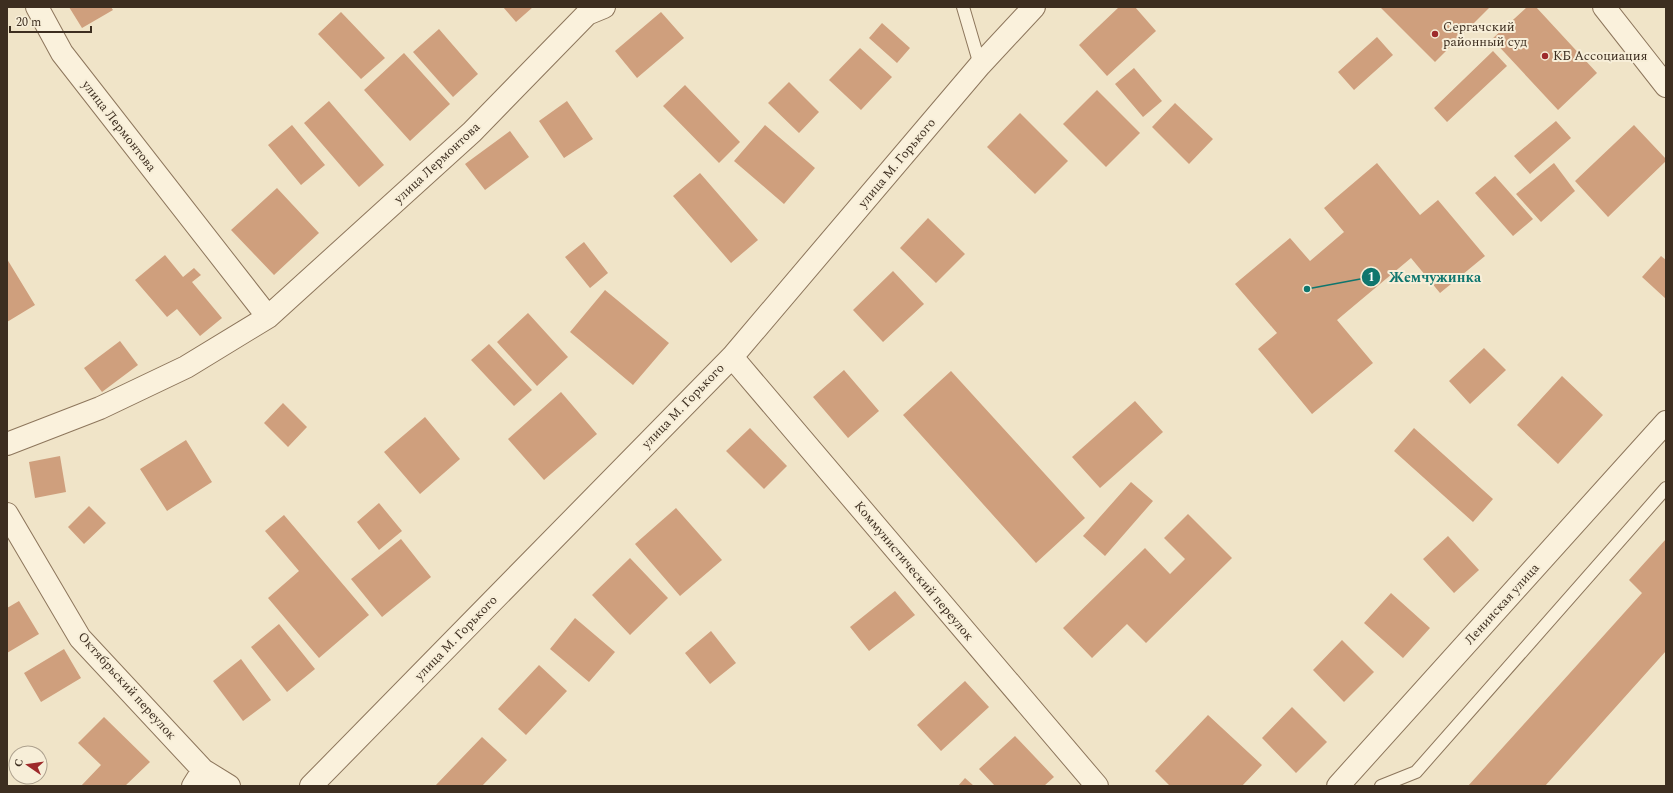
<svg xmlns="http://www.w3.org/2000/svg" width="1673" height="793" font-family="Spectral,serif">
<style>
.building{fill:#cf9f7d}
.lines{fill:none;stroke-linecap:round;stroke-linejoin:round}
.service-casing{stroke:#8d765c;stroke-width:14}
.minor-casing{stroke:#8d765c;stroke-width:24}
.service{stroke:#faf1dc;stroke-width:12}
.minor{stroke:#faf1dc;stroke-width:22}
.poi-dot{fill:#9e2a2b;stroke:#f7eed8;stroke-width:1.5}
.labels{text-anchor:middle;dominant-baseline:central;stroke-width:4;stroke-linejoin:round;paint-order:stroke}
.poi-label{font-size:13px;fill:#3d2e20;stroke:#f7eed8;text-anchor:start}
.street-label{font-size:13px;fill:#3d2e20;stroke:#f7eed8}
.leader{fill:none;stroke:#0f766e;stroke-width:1.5}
.callout-dot{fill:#0f766e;stroke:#f7eed8;stroke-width:1.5}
.mark-label{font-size:12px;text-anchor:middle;font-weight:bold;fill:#fff}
.callout-label{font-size:14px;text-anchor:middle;font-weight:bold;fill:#0f766e;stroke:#f7eed8;stroke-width:4;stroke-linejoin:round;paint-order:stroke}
</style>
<rect width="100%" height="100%" fill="#f0e4c8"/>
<path class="building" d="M 69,7 L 111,7 L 113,10 L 82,28 Z
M 503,7 L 533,7 L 516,22 Z
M 1119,7 L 1135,7 L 1156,31 L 1107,76 L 1079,45 Z
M 1380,7 L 1490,7 L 1435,62 Z
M 1527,7 L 1536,7 L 1597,73 L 1558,110 L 1492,39 Z
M 341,12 L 385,58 L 361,79 L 318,34 Z
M 661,12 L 684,38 L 637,78 L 615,51 Z
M 882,23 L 910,48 L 897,63 L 869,38 Z
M 439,29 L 478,74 L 453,97 L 413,52 Z
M 1377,37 L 1393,55 L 1354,90 L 1338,72 Z
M 860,48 L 892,77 L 861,110 L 829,80 Z
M 1493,51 L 1507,66 L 1447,122 L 1434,108 Z
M 404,53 L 450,104 L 410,141 L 364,90 Z
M 1134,68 L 1162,101 L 1143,117 L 1115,84 Z
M 789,82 L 819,112 L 799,133 L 768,103 Z
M 685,85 L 740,142 L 719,163 L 663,106 Z
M 1097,90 L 1140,133 L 1106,167 L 1063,124 Z
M 329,101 L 384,165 L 359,187 L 304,123 Z
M 567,101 L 593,139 L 564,158 L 539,121 Z
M 1175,103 L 1213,139 L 1189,164 L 1152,127 Z
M 1020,113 L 1068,161 L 1035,194 L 987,147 Z
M 1556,121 L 1571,138 L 1530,174 L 1514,156 Z
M 292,125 L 325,165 L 301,185 L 268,145 Z
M 765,125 L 815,168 L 784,204 L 734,161 Z
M 1634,125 L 1666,159 L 1666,161 L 1608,217 L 1575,181 Z
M 510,131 L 529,157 L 485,190 L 465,164 Z
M 1377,163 L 1420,215 L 1438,200 L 1485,256 L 1440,293 L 1411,258 L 1337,320 L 1373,363 L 1312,414 L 1258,349 L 1277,333 L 1235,284 L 1290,238 L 1310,261 L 1344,232 L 1324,208 Z
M 1554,163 L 1575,191 L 1541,222 L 1516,194 Z
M 700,173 L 758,240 L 731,263 L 673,196 Z
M 1495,176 L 1533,219 L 1513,236 L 1475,193 Z
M 277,188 L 319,233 L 274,275 L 231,230 Z
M 928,218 L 965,254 L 936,283 L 900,248 Z
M 584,242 L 608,273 L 590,288 L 565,257 Z
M 165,255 L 183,277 L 194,268 L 201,275 L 192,282 L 222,318 L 200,336 L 177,309 L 167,317 L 135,280 Z
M 1661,256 L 1666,260 L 1666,299 L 1642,277 Z
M 7,259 L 35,305 L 7,322 Z
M 893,271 L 924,304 L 883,342 L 853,310 Z
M 605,290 L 669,343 L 633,385 L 570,332 Z
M 528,313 L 568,357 L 537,386 L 497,342 Z
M 120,341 L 138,365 L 102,392 L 84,368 Z
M 489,344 L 532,390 L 514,406 L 471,360 Z
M 1484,348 L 1506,370 L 1470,404 L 1449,381 Z
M 844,370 L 879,411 L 848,438 L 813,397 Z
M 951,371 L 1085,518 L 1036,563 L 903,415 Z
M 1562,376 L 1603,415 L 1558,464 L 1517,425 Z
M 561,392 L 597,434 L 544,480 L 508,439 Z
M 1135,401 L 1163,432 L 1100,488 L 1072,457 Z
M 283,403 L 307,427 L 288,447 L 264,423 Z
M 425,417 L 460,459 L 420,494 L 384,452 Z
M 750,428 L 787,466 L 764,489 L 726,451 Z
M 1414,428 L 1493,499 L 1473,522 L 1394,451 Z
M 186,440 L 212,482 L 167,511 L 140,469 Z
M 60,456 L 66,492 L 35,498 L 29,462 Z
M 1131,482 L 1153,501 L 1105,556 L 1083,536 Z
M 379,503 L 402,531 L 379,550 L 357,522 Z
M 89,506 L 106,523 L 84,544 L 68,527 Z
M 676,508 L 722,560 L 680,596 L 635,544 Z
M 1188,514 L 1232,558 L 1146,643 L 1127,624 L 1092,658 L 1063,628 L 1145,548 L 1170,574 L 1185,559 L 1164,538 Z
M 284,515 L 369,615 L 319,658 L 268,598 L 299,571 L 265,531 Z
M 1448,536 L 1479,570 L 1454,593 L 1423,559 Z
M 401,539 L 431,577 L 382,617 L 351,579 Z
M 1666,539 L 1666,651 L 1545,786 L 1468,786 L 1642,593 L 1629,580 Z
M 630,558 L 668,598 L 630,635 L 592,595 Z
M 895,591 L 915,615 L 869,651 L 850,627 Z
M 1391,593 L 1430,628 L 1403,658 L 1364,623 Z
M 19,601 L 39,634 L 7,653 L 7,608 Z
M 575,618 L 615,652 L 589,682 L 550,649 Z
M 279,624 L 315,669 L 287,692 L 251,647 Z
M 711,631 L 736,663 L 710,684 L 685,653 Z
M 1342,640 L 1374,672 L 1344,702 L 1313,670 Z
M 64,649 L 81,678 L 41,702 L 24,673 Z
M 241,659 L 271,700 L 243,721 L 213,681 Z
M 539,665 L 567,691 L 526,735 L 498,709 Z
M 965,681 L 989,707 L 941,751 L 917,725 Z
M 1292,707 L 1327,742 L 1296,773 L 1262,738 Z
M 1208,715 L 1262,765 L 1242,786 L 1170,786 L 1155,771 Z
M 104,717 L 150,762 L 125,786 L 81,786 L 101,765 L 78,743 Z
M 1015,736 L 1054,777 L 1044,786 L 995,786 L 979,769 Z
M 482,737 L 507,760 L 482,786 L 435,786 Z
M 965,778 L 974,786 L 958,786 Z"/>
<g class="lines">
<defs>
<path id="service" d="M 963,7 L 980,65
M 1381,786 L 1416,772 L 1666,488"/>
<path id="minor" d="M 37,7 L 62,53 L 268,317
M 1604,7 L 1666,86
M 732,357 L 1097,786
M 7,444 L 100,408 L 186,367 L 268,317 L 472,132 L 587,14 L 604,7
M 7,514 L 80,638 L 203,770 L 229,786
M 193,786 L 203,770
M 311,786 L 732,357 L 980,65 L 1034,7
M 1338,786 L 1666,422"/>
</defs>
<use href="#service" class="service-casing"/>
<use href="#minor" class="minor-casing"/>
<use href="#service" class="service"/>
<use href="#minor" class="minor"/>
</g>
<g class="poi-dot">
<circle cx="1435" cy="34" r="4"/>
<circle cx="1545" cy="56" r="4"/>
</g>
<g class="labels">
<g class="poi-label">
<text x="1443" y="27">Сергачский<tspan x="1443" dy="15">районный суд</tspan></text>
<text x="1553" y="56">КБ Ассоциация</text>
</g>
<g class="street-label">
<text transform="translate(119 126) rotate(52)">улица Лермонтова</text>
<text transform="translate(437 163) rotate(-43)">улица Лермонтова</text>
<text transform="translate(897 163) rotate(-50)">улица М. Горького</text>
<text transform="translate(683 406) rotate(-46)">улица М. Горького</text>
<text transform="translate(914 571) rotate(50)">Коммунистический переулок</text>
<text transform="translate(1502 604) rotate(-48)">Ленинская улица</text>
<text transform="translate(456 638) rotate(-46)">улица М. Горького</text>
<text transform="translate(127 686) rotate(48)">Октябрьский переулок</text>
</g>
</g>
<path class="leader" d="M1307 289L1371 277"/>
<g class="callout-dot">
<circle cx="1307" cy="289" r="4"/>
<circle cx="1371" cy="277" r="10"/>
</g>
<g class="mark-label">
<text x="1371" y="281">1</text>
</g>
<g class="callout-label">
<text x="1435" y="282">Жемчужинка</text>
</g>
<rect width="1673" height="793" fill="none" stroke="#3d2e20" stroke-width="16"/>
<g transform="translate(28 765) rotate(283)"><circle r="19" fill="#f7eed8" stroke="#ada18e"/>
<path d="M0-3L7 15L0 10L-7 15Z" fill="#9e2a2b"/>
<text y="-6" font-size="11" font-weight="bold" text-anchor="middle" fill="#3d2e20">С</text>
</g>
<path d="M10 26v6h81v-6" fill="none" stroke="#3d2e20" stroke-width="2"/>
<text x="16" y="26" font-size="12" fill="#3d2e20" stroke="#f7eed8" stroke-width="3" paint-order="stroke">20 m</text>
</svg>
